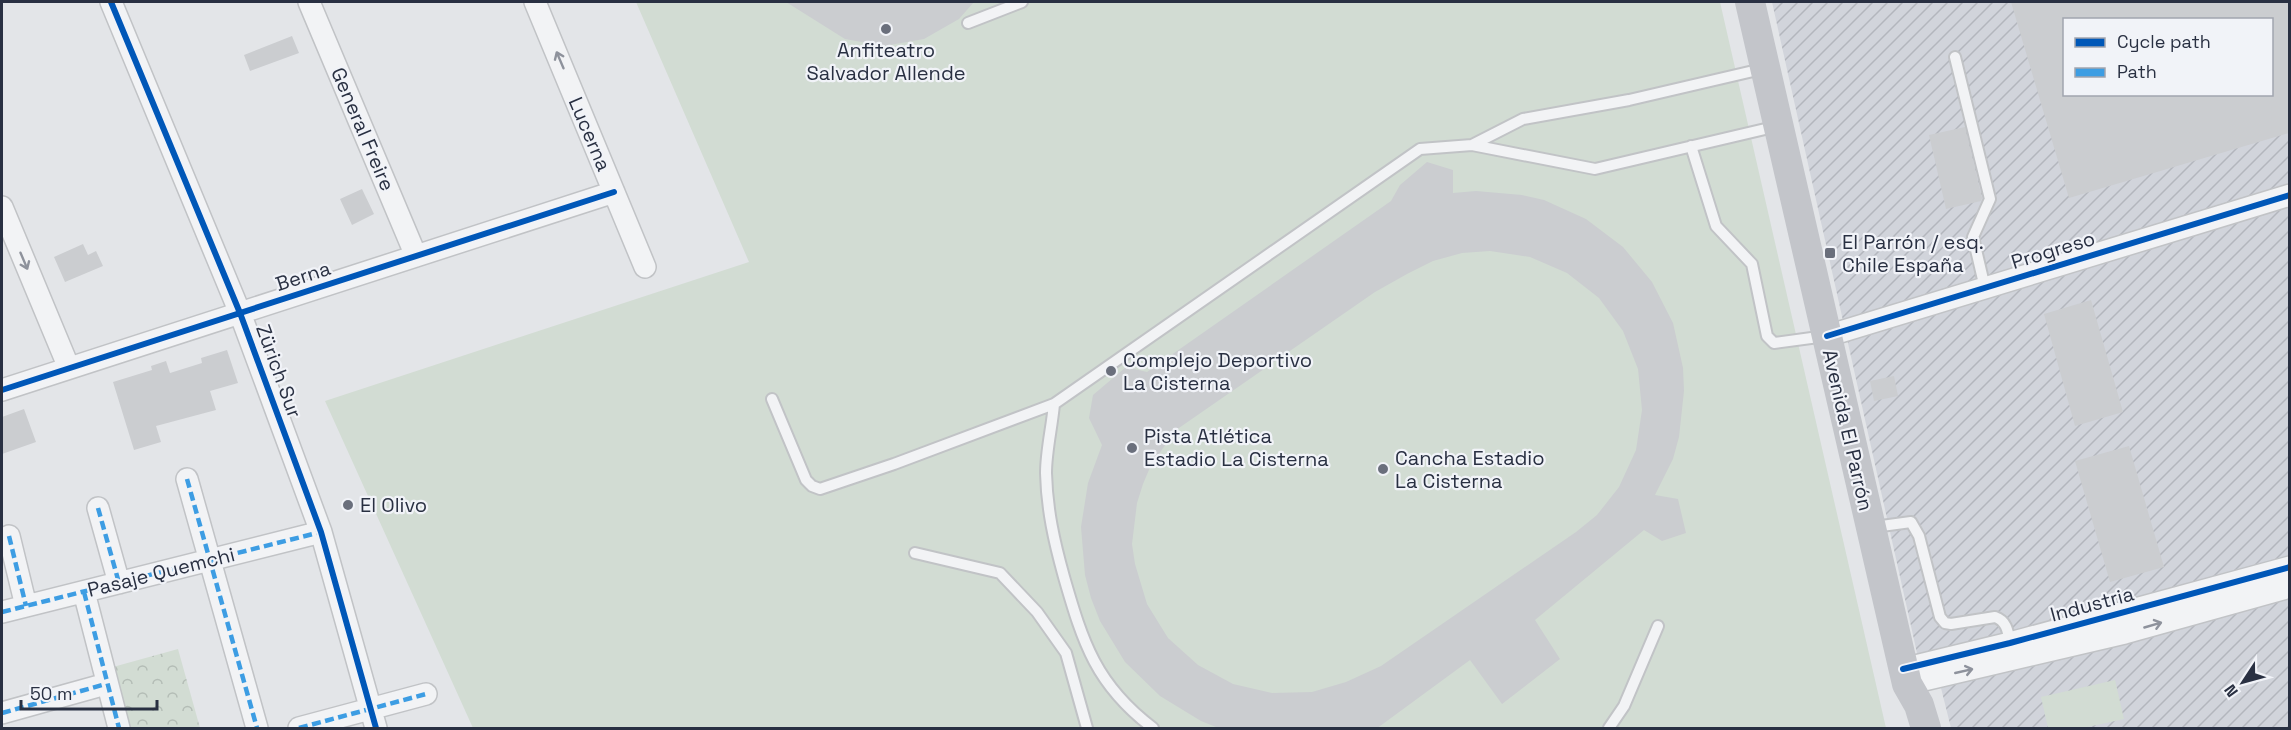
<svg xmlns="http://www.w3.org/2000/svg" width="2291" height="730" font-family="'Space Grotesk',sans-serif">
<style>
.industrial{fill:url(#industrial-furrows);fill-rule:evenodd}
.park{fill:url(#park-crowns)}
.pitch{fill:#d2dcd3}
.building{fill:#cbcdd0;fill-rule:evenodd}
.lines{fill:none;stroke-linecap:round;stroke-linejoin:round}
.service-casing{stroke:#c1c3c6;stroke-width:14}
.minor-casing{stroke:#c1c3c6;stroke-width:24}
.service{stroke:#f2f3f5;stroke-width:10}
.minor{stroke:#f2f3f5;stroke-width:21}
.secondary{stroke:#c3c5ca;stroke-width:30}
.quiet{stroke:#3d9de3;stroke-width:4.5;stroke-dasharray:9 4.5;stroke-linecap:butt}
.cycleway-casing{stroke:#f1f3f8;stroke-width:10}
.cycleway{stroke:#0057b8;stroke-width:6}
.oneway{stroke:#8e929c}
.poi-dot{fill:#6a6f7c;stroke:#f1f3f8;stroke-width:2}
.labels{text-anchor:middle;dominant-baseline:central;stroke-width:4.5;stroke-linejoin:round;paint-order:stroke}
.poi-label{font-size:20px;fill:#293042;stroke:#f1f3f8;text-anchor:start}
.street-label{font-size:20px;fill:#293042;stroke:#f1f3f8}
</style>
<defs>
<pattern id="industrial-furrows" width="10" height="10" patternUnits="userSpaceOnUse" patternTransform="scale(1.5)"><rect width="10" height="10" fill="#d1d4db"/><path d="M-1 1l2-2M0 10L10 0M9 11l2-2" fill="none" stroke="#b3b6bd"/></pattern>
<pattern id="park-crowns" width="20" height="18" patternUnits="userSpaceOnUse" patternTransform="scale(1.5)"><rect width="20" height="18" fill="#d2dcd3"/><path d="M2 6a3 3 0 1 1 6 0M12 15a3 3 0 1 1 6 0" fill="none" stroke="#b4bdb6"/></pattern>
</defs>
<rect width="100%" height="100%" fill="#e3e5e8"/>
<path class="industrial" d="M 1772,2 L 2289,2 L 2289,728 L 1951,728 L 1941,688 L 1917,653 ZM 2064,20 L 2272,20 L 2272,94 L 2064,94 Z"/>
<path class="park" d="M 178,649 L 200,728 L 129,728 L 113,667 Z"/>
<path class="pitch" d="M 636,2 L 1720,2 L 1886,728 L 473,728 L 325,401 L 749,262 Z
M 2115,680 L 2124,719 L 2083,728 L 2048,728 L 2041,697 Z"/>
<path class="building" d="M 786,2 L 974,2 L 959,19 L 924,39 L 884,46 L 845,39 Z
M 2011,2 L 2289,2 L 2289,133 L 2069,198 ZM 2064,20 L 2271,20 L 2271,94 L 2064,94 Z
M 292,36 L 299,53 L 250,71 L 244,55 Z
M 1965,127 L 1982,198 L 1981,201 L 1946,209 L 1929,135 Z
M 1427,162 L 1453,170 L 1453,193 L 1476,191 L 1522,195 L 1544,200 L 1586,219 L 1623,247 L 1652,282 L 1673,323 L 1683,368 L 1684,391 L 1679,437 L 1673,459 L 1655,495 L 1678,499 L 1686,533 L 1662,541 L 1644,530 L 1535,620 L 1560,659 L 1502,704 L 1470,660 L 1376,729 L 1221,729 L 1201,721 L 1160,696 L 1125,662 L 1100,621 L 1091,598 L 1085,575 L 1081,527 L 1088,483 L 1102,445 L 1089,418 L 1093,395 L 1126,367 L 1147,372 L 1391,201 L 1400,185 ZM 1490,251 L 1530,257 L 1567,273 L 1599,298 L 1623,331 L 1638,369 L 1642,410 L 1636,450 L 1619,487 L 1597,515 L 1576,532 L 1381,666 L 1346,682 L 1312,692 L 1272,693 L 1233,684 L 1198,665 L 1168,638 L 1147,604 L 1135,564 L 1132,544 L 1137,503 L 1143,484 L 1151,465 L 1176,430 L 1375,292 L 1407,274 L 1433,261 L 1462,253 Z
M 362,189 L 374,214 L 352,225 L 340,199 Z
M 83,244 L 88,255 L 96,251 L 103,266 L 65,282 L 54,257 Z
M 2091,300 L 2123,412 L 2075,426 L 2044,314 Z
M 227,350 L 238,383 L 210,391 L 216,410 L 156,426 L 161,442 L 134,450 L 113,382 L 152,370 L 151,366 L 166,361 L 170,373 L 202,363 L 201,358 Z
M 1894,376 L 1898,396 L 1874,401 L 1870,381 Z
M 24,409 L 36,442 L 2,454 L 2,417 Z
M 2129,446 L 2164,567 L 2110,582 L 2075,461 Z"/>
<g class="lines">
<defs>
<path id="service" d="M 968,23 L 1022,2
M 1955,57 L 1990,199 L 1973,237 L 1985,288
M 1472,145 L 1523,119 L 1629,100 L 1762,69
M 1691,146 L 1716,226 L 1752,264 L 1767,336 L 1774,343 L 1826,336
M 772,399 L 806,480 L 812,486 L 820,489 L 894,464 L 1054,404
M 1874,527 L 1911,522 L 1919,536 L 1940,617 L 1945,623 L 1951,624 L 1995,617 C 2007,621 2008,632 2010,643
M 915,553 L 1000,573 L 1037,612 L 1066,653 L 1087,728
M 1153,728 C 1096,685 1083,643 1064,577 C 1054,541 1047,510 1046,473 C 1046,451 1052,427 1054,404 L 1420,149 L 1472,145 L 1595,169 L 1778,126
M 1609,728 L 1624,706 L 1658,626"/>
<path id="minor" d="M 111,2 L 240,313 L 321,532 L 376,728
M 309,2 L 416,256
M 535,2 L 645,267
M 2,207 L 69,368
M 1827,336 L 2290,195
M 2,390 L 614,192
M 187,479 L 257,728
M 98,508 L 119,583
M 9,536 L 26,606
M 84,592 L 119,728
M 2,612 L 321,532
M 1903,669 L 2010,643 L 2290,567
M 1907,684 L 2125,633 L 2290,587
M 2,713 L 106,684
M 299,728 L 426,694"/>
</defs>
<use href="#service" class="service-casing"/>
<use href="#minor" class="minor-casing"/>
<use href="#service" class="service"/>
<use href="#minor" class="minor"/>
<path class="secondary" d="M 1750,2 L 1907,684 L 1919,705 L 1926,728"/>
<path class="quiet" d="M 187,479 L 257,728
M 98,508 L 119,583
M 9,536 L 26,606
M 84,592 L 119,728
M 2,612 L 321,532
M 2,713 L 106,684
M 299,728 L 426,694"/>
<defs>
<path id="cycleway" d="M 111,2 L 240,313 L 321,532 L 376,728
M 1827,336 L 2290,195
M 2,390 L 614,192
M 1903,669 L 2010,643 L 2290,567"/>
</defs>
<use href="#cycleway" class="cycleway-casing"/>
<use href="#cycleway" class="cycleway"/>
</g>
<defs><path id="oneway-shaft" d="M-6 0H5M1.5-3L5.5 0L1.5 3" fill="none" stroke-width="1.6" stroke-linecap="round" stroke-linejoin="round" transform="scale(1.5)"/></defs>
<g class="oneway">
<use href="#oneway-shaft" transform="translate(560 60) rotate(-113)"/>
<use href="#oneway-shaft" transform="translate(24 261) rotate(67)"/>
<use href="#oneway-shaft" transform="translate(2153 625) rotate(-16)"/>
<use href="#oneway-shaft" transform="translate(1964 671) rotate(-13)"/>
</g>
<g class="poi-dot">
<circle cx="886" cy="29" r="6"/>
<rect x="1824" y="247" width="12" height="12" rx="3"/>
<circle cx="1111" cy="371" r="6"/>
<circle cx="1132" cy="448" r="6"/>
<circle cx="1383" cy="469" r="6"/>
<circle cx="348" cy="505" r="6"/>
</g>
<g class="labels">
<g class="poi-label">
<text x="886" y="50" text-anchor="middle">Anfiteatro<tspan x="886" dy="23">Salvador Allende</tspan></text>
<text x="1842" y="242">El Parrón / esq.<tspan x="1842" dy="23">Chile España</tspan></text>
<text x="1123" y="360">Complejo Deportivo<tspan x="1123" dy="23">La Cisterna</tspan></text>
<text x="1144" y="436">Pista Atlética<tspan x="1144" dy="23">Estadio La Cisterna</tspan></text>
<text x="1395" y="458">Cancha Estadio<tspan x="1395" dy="23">La Cisterna</tspan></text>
<text x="360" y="505">El Olivo</text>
</g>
<g class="street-label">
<text transform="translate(363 129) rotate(67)">General Freire</text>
<text transform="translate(590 134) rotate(67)">Lucerna</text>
<text transform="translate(2053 250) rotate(-17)">Progreso</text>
<text transform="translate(303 276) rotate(-18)">Berna</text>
<text transform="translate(279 371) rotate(70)">Zürich Sur</text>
<text transform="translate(1848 430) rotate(77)">Avenida El Parrón</text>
<text transform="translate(161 572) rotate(-14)">Pasaje Quemchi</text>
<text transform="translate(2092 604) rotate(-15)">Industria</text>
</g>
</g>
<rect width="2291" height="730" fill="none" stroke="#293042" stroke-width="6"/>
<rect x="2063" y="18" width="210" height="78" fill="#f1f3f8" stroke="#a1a5af" stroke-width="1.5"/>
<rect x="2075" y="38" width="30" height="9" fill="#0057b8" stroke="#a1a5af" stroke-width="1.5"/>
<text x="2117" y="48" font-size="18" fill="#293042">Cycle path</text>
<rect x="2075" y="68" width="30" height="9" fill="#3d9de3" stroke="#a1a5af" stroke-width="1.5"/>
<text x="2117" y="78" font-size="18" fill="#293042">Path</text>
<g transform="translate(2243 682) rotate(234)" stroke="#f1f3f8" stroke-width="4.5" paint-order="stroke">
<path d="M0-4.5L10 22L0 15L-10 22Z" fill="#293042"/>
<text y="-9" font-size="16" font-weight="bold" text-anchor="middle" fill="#293042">N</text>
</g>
<path d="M21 700v9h136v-9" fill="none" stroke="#293042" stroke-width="3"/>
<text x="30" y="700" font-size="18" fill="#293042" stroke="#f1f3f8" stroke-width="4.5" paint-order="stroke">50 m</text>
</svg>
